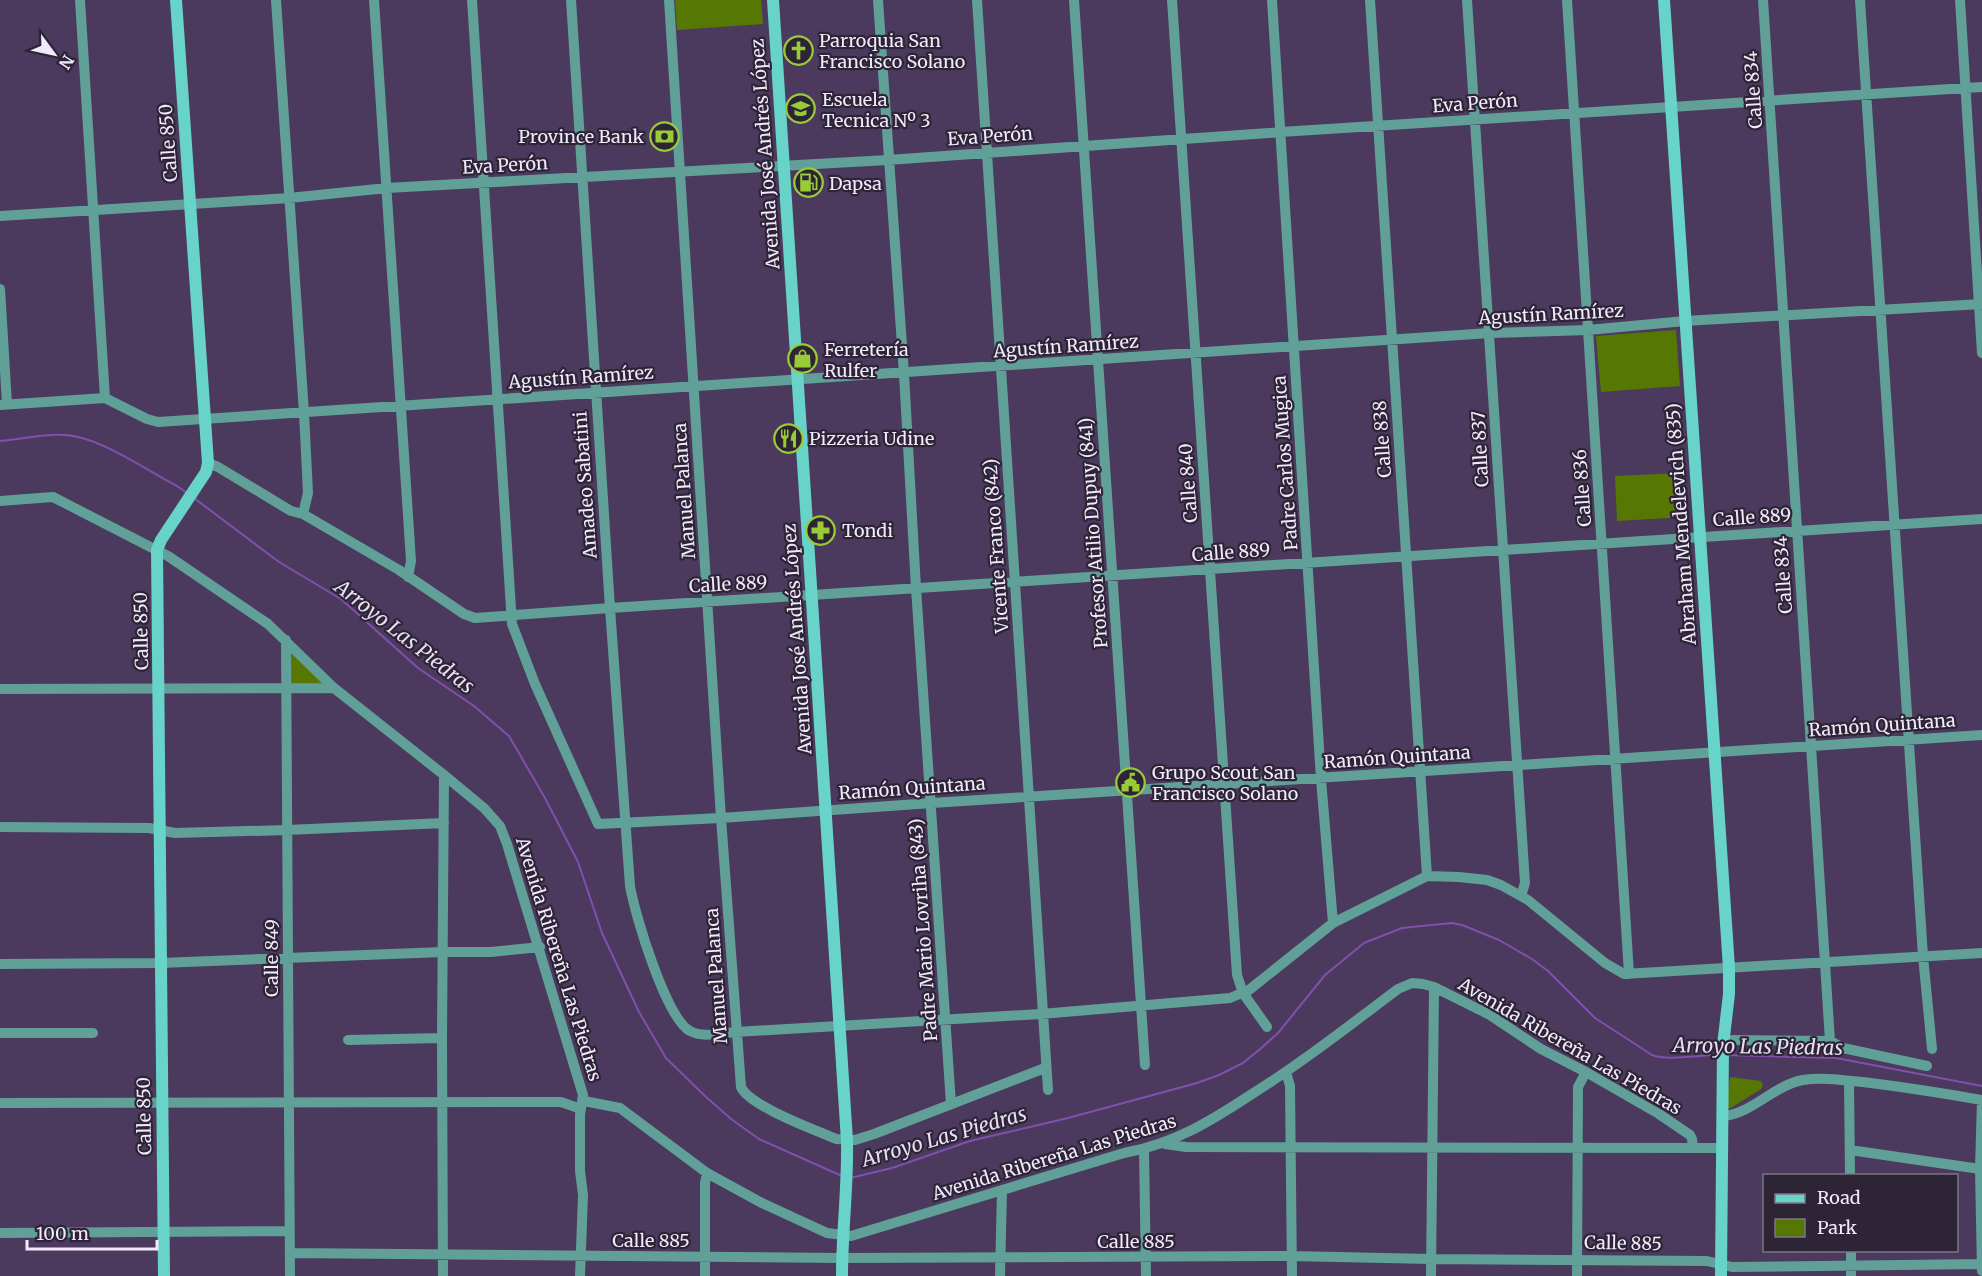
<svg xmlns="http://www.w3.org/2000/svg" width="1982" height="1276" font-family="Merriweather,serif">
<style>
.green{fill:#567802}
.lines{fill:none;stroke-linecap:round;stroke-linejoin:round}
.stream{stroke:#814fad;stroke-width:2}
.street{stroke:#60a099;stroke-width:10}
.secondary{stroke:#68d4c9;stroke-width:12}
.labels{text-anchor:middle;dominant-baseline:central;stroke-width:4.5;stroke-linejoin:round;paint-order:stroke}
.poi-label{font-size:18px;fill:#f3e9fe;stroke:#2d2535;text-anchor:start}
.street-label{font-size:18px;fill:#f3e9fe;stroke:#2d2535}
.water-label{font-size:20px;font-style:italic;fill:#eadef7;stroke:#2d2535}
</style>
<rect width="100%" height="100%" fill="#4b3a5d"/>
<path class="green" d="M 675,0 L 761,0 L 763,24 L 677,30 Z
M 1676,330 L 1680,386 L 1601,392 L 1596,336 Z
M 1682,473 L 1685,517 L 1617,521 L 1615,476 Z
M 291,652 L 325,685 L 291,685 Z
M 1730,1077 L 1761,1081 L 1763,1085 L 1761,1089 L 1729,1109 L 1726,1107 Z"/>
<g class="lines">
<path class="stream" d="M 0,441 C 25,439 54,431 78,437 C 107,443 150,472 177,486 L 187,493
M 194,498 L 279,562 L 341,599 L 418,668 L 474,706 L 509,736 L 545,798 L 578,862 L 602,933 L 639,1012 L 666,1058 L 705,1096 L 731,1119 L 759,1139 L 842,1176
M 1726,1055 L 1836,1058 L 1982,1086
M 850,1178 L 892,1168 L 970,1141 L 1068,1118 L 1197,1083 L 1219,1075 L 1243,1063 L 1259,1050 L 1278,1033 L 1325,975 L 1364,943 L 1402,928 L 1452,923 L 1462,925 L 1499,940 L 1532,959 L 1548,971 L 1595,1018 L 1652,1055 C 1668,1061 1699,1055 1717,1055"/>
<path class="street" d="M 80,0 L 105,398
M 276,0 L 304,413 L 308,493 L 303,514
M 374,0 L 411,561 L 408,577
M 472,0 L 512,624 L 535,684 L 598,824 L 721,818 L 932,803 L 1982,735
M 571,0 L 610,608 L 630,886 C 635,915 666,1018 690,1031 C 702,1038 722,1033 736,1032 L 1041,1014 L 1230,998 L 1249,990 L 1333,923 L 1427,876 L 1459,877 L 1487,880 L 1501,885 L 1528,900 L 1605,963 L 1624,974 L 1982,953
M 669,0 L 721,818 L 741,1087 C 749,1106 816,1130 836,1139 L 855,1140 L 874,1134 L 1045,1068
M 878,0 L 904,374 L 916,588 L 951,1104
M 977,0 L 1048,1090
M 1074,0 L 1145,1065
M 1172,0 L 1237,975 L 1243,993 L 1267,1027
M 1272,0 L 1321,779 L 1333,923
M 1370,0 L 1427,876
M 1467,0 L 1525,883 L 1521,896
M 1567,0 L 1629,974
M 1763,0 L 1830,1041
M 1860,0 L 1923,956 L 1932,1049
M 1960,0 L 1982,353
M 0,216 L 289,198 L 387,188 L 888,160 L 1281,132 L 1982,87
M 0,289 L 7,404
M 0,405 L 105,398 L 147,419 L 158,422 L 1490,333 L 1588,330 L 1685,321 L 1982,304
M 208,463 L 218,467 L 291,511 L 303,514 L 399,570 L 464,614 L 475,618 L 610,608 L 1982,519
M 0,501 L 53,497 L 168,556 L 268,624 L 334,688 L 444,775 L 484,808 L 500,826 L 507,844 L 583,1095 L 580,1115 L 580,1171 L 583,1195 L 580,1276
M 286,640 L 290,1276
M 0,689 L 334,688
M 0,827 L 149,828 L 175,833 L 287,830 L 444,823
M 0,964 L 160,963 L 443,952 L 491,952 L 540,947
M 0,1033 L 93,1033
M 348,1040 L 442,1038
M 1724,1040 L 1830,1041 L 1843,1048 L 1927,1066
M 1286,1072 L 1290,1086 L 1292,1276
M 1849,1081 L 1850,1176
M 1982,1100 L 1980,1169 L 1982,1271
M 584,1101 L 620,1108 L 707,1173 L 762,1203 L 827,1233 L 851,1236 L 1124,1153 C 1174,1144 1211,1121 1252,1094 C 1303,1062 1350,1025 1398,989 L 1412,983 L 1423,984 L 1434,987 L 1490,1015 L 1541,1049 L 1586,1072 L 1659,1114 L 1690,1135 L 1692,1139 L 1693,1148
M 0,1103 L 561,1102 L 581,1109
M 1723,1116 C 1752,1114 1774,1085 1803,1080 C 1822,1077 1843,1080 1863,1082 C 1903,1087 1942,1093 1982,1100
M 1165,1144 L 1186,1147 L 1722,1148
M 1144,1150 L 1146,1276
M 1850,1150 L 1980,1169
M 0,1233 L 289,1231
M 1851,1250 L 1851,1276
M 290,1253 L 842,1258 L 1291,1256 L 1431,1259 L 1707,1261 L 1732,1267 L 1982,1264
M 443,1276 L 442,1038 L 444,775
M 705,1276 L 705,1183 L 707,1173
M 1000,1276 L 1002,1190
M 1431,1276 L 1434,987
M 1577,1276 L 1578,1087 L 1586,1072"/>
<path class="secondary" d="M 773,0 L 847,1141 C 848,1186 842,1231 842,1276
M 1664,0 L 1729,968 L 1729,994 L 1723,1045 L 1721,1276
M 164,1276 L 157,550 L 161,540 L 206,472 L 208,463 L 176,0"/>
</g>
<defs>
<symbol id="church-ring" viewBox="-11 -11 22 22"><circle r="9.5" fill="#2d2535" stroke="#99cb35" stroke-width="1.5"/><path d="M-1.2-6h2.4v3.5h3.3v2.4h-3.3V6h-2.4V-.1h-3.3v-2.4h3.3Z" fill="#99cb35"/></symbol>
<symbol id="school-ring" viewBox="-11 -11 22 22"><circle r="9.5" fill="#2d2535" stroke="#99cb35" stroke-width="1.5"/><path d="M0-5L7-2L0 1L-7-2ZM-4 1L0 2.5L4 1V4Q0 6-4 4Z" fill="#99cb35"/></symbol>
<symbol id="bank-ring" viewBox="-11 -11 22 22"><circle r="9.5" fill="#2d2535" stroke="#99cb35" stroke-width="1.5"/><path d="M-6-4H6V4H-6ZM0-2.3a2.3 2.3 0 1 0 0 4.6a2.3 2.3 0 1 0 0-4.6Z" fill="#99cb35"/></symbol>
<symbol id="fuel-ring" viewBox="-11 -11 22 22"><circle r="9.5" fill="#2d2535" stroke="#99cb35" stroke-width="1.5"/><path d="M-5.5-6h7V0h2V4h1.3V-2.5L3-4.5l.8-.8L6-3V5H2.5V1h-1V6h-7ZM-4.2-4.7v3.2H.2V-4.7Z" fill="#99cb35"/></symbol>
<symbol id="shop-ring" viewBox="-11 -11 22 22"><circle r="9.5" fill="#2d2535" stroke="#99cb35" stroke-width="1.5"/><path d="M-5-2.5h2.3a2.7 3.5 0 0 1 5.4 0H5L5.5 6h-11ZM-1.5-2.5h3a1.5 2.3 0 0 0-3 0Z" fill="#99cb35"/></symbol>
<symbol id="restaurant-ring" viewBox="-11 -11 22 22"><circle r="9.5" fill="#2d2535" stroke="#99cb35" stroke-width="1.5"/><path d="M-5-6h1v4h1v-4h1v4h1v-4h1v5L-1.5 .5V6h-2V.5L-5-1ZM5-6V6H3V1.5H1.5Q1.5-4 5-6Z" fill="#99cb35"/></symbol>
<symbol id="pharmacy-ring" viewBox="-11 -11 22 22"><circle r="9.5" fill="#2d2535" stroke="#99cb35" stroke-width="1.5"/><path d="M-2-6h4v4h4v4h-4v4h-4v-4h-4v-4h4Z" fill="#99cb35"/></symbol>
<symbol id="civic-ring" viewBox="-11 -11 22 22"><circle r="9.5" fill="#2d2535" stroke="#99cb35" stroke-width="1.5"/><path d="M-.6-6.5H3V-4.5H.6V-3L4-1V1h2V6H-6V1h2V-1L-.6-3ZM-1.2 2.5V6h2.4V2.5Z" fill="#99cb35"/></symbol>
</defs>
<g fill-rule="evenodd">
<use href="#church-ring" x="782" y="34" width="33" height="33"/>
<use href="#school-ring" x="784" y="92" width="33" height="33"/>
<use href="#bank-ring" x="648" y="120" width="33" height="33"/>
<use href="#fuel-ring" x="792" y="166" width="33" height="33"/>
<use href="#shop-ring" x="786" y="342" width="33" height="33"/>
<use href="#restaurant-ring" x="772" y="422" width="33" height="33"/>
<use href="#pharmacy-ring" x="804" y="514" width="33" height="33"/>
<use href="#civic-ring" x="1114" y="766" width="33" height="33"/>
</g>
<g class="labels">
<g class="poi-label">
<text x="819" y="40">Parroquia San<tspan x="819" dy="21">Francisco Solano</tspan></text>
<text x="822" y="99">Escuela<tspan x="822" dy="21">Tecnica Nº 3</tspan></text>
<text x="644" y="136" text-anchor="end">Province Bank</text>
<text x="829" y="183">Dapsa</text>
<text x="824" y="349">Ferretería<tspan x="824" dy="21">Rulfer</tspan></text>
<text x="809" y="438">Pizzeria Udine</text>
<text x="842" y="530">Tondi</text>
<text x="1152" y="772">Grupo Scout San<tspan x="1152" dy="21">Francisco Solano</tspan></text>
</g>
<g class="street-label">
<text transform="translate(1753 90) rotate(-94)">Calle 834</text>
<text transform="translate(1475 103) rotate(-4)">Eva Perón</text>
<text transform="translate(990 136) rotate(-4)">Eva Perón</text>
<text transform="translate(168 143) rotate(-94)">Calle 850</text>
<text transform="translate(765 154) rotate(-94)">Avenida José Andrés López</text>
<text transform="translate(505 165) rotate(-3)">Eva Perón</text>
<text transform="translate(1551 314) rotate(-3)">Agustín Ramírez</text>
<text transform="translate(1066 346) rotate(-4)">Agustín Ramírez</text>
<text transform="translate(581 377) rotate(-4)">Agustín Ramírez</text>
<text transform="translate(1382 439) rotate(-94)">Calle 838</text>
<text transform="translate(1480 449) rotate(-93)">Calle 837</text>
<text transform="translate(1285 463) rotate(-94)">Padre Carlos Mugica</text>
<text transform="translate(1188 483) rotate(-94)">Calle 840</text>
<text transform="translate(585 485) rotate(-94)">Amadeo Sabatini</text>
<text transform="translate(1582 488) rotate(-94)">Calle 836</text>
<text transform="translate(684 491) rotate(-94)">Manuel Palanca</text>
<text transform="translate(1752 517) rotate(-4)">Calle 889</text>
<text transform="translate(1681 524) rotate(-94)">Abraham Mendelevich (835)</text>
<text transform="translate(1093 533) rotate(-94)">Profesor Atilio Dupuy (841)</text>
<text transform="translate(996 546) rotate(-94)">Vicente Franco (842)</text>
<text transform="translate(1231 552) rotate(-4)">Calle 889</text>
<text transform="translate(1783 575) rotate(-94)">Calle 834</text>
<text transform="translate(728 584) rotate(-3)">Calle 889</text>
<text transform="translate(141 631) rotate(-91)">Calle 850</text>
<text transform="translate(797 639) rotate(-94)">Avenida José Andrés López</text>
<text transform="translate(1882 725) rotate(-4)">Ramón Quintana</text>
<text transform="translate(1397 757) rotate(-4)">Ramón Quintana</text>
<text transform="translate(912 788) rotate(-4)">Ramón Quintana</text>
<text transform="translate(923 930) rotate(-94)">Padre Mario Lovriha (843)</text>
<text transform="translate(271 958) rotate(-90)">Calle 849</text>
<text transform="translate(559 959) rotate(73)">Avenida Ribereña Las Piedras</text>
<text transform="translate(716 976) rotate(-94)">Manuel Palanca</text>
<text transform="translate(1570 1046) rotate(30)">Avenida Ribereña Las Piedras</text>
<text transform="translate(144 1116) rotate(-91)">Calle 850</text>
<text transform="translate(1054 1157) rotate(-17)">Avenida Ribereña Las Piedras</text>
<text x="651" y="1240">Calle 885</text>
<text x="1136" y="1241">Calle 885</text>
<text transform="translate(1623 1243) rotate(1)">Calle 885</text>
</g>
<g class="water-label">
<text transform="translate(405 636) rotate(38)">Arroyo Las Piedras</text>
<text transform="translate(1758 1046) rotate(1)">Arroyo Las Piedras</text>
<text transform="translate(944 1136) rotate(-16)">Arroyo Las Piedras</text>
</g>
</g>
<rect x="1763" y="1174" width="195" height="78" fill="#2d2535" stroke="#7c7385" stroke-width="1.5"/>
<rect x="1775" y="1194" width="30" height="9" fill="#68d4c9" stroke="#7c7385" stroke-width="1.5"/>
<text x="1817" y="1204" font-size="18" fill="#f3e9fe">Road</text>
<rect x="1775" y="1219" width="30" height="18" fill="#567802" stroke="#7c7385" stroke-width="1.5"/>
<text x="1817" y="1234" font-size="18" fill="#f3e9fe">Park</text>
<g transform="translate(54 54) rotate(123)" stroke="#2d2535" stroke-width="4.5" paint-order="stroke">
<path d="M0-4.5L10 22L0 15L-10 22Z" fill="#f3e9fe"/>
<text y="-9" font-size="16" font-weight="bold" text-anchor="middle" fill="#f3e9fe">N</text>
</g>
<path d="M27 1240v9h130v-9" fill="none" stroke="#f3e9fe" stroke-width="3"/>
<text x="36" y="1240" font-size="18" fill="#f3e9fe" stroke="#2d2535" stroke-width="4.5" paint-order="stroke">100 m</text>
</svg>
